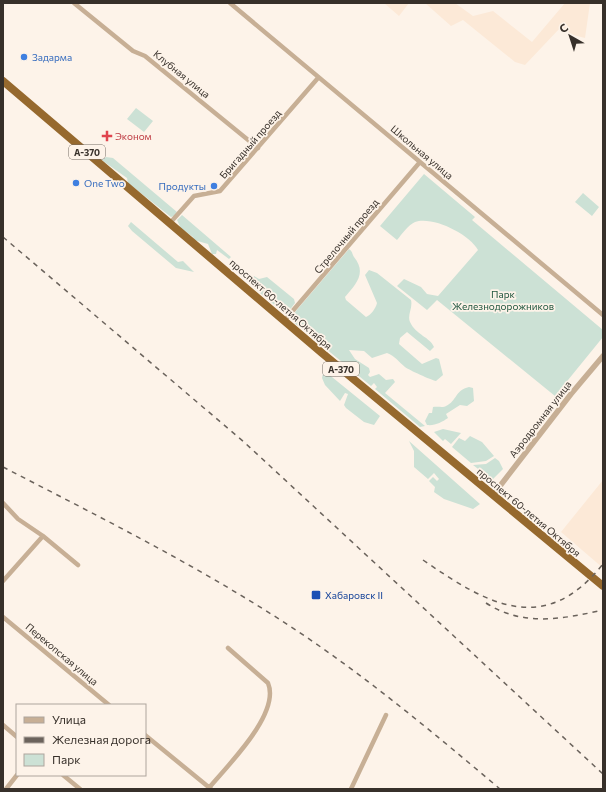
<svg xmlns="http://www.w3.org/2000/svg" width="606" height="792" font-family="Commissioner,sans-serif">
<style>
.built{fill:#fce9d7}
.green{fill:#cce1d5}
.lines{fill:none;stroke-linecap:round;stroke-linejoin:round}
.minor{stroke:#c7af95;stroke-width:4.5}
.tertiary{stroke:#c7af95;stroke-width:5.5}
.trunk{stroke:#96692e;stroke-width:8}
.rail{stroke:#6b635c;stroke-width:1.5;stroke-dasharray:5 5;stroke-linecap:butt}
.shop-dot{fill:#3f7fe0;stroke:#fdf3e9;stroke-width:1.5}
.health-dot{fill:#e0444e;stroke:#fdf3e9;stroke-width:1.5}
.transit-dot{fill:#1a4fb4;stroke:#fdf3e9;stroke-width:1.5}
.labels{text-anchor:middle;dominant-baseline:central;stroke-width:3.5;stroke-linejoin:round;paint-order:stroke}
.shield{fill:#fdf3e9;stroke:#726a63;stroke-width:1}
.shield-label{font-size:9px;font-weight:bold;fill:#37302a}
.shop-label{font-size:10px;fill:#366cbe;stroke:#fdf3e9;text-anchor:start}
.street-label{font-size:10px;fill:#37302a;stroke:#fdf3e9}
.health-label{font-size:10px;fill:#be3a42;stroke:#fdf3e9;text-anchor:start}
.park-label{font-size:10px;fill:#20563e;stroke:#fdf3e9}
.transit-label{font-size:10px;fill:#164399;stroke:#fdf3e9;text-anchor:start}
</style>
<rect width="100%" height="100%" fill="#fdf3e9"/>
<path class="built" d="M 384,3 L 409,3 L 399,16 Z
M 425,3 L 455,3 L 473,16 L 493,11 L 532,42 L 565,3 L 590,3 L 585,38 L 573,35 L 560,28 L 525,65 L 515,62 L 463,20 L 451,26 Z
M 603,480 L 603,568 L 561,532 Z"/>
<path class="green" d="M 136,108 L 153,121 L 144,132 L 127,119 Z
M 106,157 L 113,158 L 177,212 L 174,216 L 171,217 L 128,183 L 127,178 L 103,161 L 102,159 Z
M 424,174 L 475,217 L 472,220 L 603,330 L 603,337 L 555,396 L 437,300 L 427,310 L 397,286 L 404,279 L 421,287 L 427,294 L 438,296 L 478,250 C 469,234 433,216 415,222 C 408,225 402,234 397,240 L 380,226 Z
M 583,193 L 599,207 L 592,216 L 575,202 Z
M 182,215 L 231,257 L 229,259 L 217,250 L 216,254 L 212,254 L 208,244 L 194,240 L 193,237 L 185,231 L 182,231 L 177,220 Z
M 131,222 L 178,262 L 183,261 L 194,272 L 176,268 L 132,231 L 128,226 Z
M 349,249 C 353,252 352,254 354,257 C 367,273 356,284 345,297 L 346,300 L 366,317 C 371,315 376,308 377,303 L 365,275 L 369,270 L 377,273 L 411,300 C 413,308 407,315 410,322 C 416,335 430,337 434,347 L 430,351 L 407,332 L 400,338 L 399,344 L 422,364 L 436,358 L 439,359 L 443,375 L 436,381 C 431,380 409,370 405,367 C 399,362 395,356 387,353 L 372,358 L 364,351 L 349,350 L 355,359 L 369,368 L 370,372 L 368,375 L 370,377 L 379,374 L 386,380 L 393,379 L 395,382 L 385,393 L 425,426 L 420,427 L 375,389 L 377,387 L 374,383 L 371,386 L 325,348 L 325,345 C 315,336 304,331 294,323 L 295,312 Z
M 254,276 L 259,279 L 267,277 L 294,299 L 295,303 L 289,311 L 283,312 L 254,288 L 256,282 L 252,279 Z
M 323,373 L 327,373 L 380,416 L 374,425 L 364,422 L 346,408 L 344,405 L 348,394 L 345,393 L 340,401 L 325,385 L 322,378 Z
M 469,387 L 473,388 L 474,401 L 467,406 L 460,405 L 446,414 L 448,418 C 442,422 435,426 427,425 L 425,421 L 429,413 L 432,413 L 433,407 C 438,406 443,408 446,406 C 457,401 455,390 469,387 Z
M 443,429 L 461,433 L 451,444 L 445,439 L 443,441 L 434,432 Z
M 470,436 L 482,442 L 494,456 L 486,461 L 471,463 L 452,447 L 459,438 L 465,441 Z
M 409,441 L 480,504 L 473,509 L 444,499 L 434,492 L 435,487 L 429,481 L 433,477 L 437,481 L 439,479 L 434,473 L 428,479 L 414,467 L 414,451 Z
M 495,458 L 499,461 L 503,469 L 493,479 L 491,479 L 473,465 L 486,464 Z"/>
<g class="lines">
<path class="minor" d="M 74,3 L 133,51 L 145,56 L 258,148
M 230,3 L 603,315
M 170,223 L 194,196 L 220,191 L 318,78
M 284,321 L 420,162
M 3,503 L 18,519 L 43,536 L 78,565
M 3,581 L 43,536
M 3,617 L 109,705
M 3,725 L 17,737
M 145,735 L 211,789
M 63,775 L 80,789
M 6,789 L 17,775
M 208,789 C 226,767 281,714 268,683 L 228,648
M 351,789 L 386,715"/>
<path class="tertiary" d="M 493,495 L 571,394 L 603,356"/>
<path class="trunk" d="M 3,81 L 322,353 L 603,586"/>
<path class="rail" d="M 3,237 L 244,442 L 603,774
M 3,467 C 96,515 190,562 279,619 C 357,669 429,729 500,789
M 423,560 C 487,604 544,638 603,564
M 486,603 C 523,627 563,619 603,610"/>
</g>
<g class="shop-dot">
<circle cx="24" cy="57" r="4"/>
<circle cx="76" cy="183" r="4"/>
<circle cx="214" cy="186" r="4"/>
</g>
<path class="health-dot" d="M105 130h4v4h4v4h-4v4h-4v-4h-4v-4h4z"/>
<rect class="transit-dot" x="311" y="590" width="10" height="10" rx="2"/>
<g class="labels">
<g class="shield">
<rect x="69" y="145" width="36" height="14" rx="3"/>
<rect x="323" y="362" width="36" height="14" rx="3"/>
</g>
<g class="shield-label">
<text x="87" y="152">А-370</text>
<text x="341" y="369">А-370</text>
</g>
<g class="shop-label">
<text x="32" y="57">Задарма</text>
<text x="84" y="183">One Two</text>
<text x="206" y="186" text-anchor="end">Продукты</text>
</g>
<g class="street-label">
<text transform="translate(182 74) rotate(39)">Клубная улица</text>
<text transform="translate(250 144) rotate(-49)">Бригадный проезд</text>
<text transform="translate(422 152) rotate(40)">Школьная улица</text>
<text transform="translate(346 236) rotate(-50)">Стрелочный проезд</text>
<text transform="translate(281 304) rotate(41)">проспект 60-летия Октября</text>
<text transform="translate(540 419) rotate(-52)">Аэродромная улица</text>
<text transform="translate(529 512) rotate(40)">проспект 60-летия Октября</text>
<text transform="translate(62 654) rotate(40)">Перекопская улица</text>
</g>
<g class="health-label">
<text x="115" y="136">Эконом</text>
</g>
<g class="park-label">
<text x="503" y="294">Парк<tspan x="503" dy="12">Железнодорожников</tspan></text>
</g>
<g class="transit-label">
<text x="325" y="595">Хабаровск II</text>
</g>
</g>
<rect width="606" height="792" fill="none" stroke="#37302a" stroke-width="8"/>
<rect x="16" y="704" width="130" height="72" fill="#fdf3e9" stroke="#aea59d"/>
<rect x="24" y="717" width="20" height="6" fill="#c7af95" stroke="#aea59d"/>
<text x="52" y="724" font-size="12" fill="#37302a">Улица</text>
<rect x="24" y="737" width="20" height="6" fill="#6b635c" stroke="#aea59d"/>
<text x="52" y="744" font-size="12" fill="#37302a">Железная дорога</text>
<rect x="24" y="754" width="20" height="12" fill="#cce1d5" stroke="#aea59d"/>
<text x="52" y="764" font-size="12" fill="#37302a">Парк</text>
<g transform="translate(570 36) rotate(321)" stroke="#fdf3e9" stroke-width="3" paint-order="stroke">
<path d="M0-3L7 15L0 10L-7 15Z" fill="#37302a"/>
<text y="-6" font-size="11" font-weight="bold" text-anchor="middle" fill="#37302a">С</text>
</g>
</svg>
